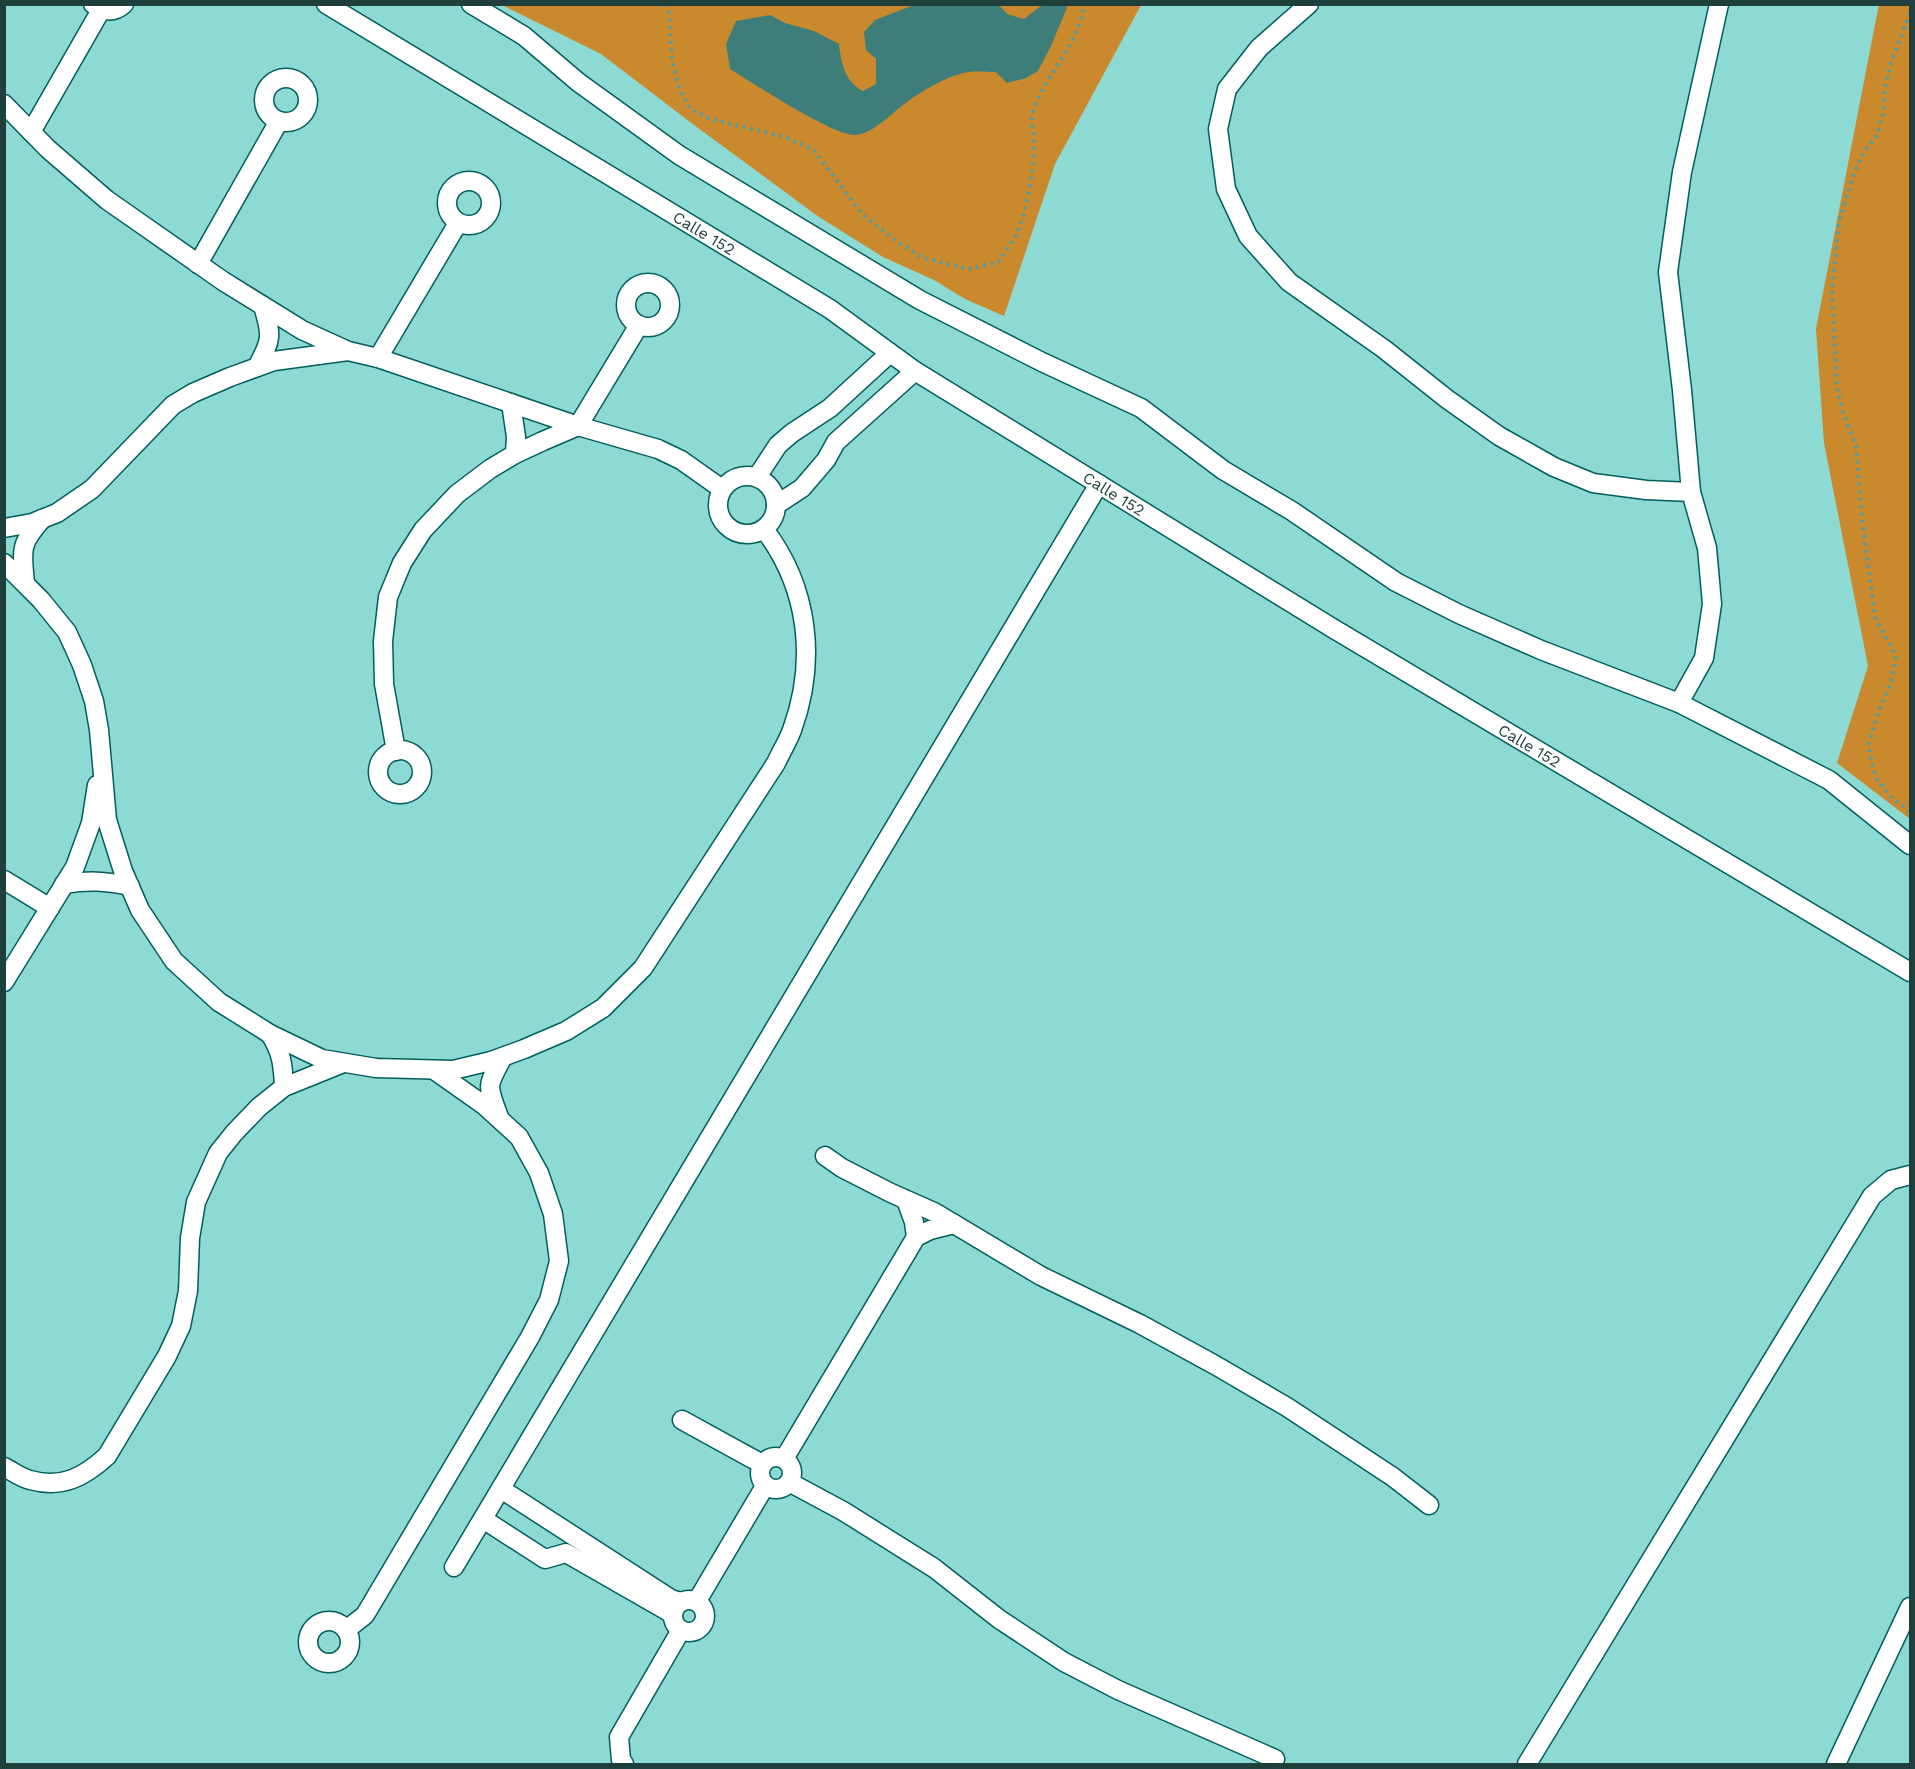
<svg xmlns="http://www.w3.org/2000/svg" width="1915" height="1769" font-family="'Work Sans',sans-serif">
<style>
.green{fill:#ca892c}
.water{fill:#3d7e7a}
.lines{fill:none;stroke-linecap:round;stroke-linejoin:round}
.minor-casing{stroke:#005e5b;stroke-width:21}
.path{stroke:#609a96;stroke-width:4;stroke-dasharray:3 4.5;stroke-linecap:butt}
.minor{stroke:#fff;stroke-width:18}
.labels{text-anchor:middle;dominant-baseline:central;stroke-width:4.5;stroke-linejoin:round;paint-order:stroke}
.street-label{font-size:16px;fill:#1f3f3d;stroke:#cef2ef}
</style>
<rect width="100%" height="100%" fill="#8dd9d4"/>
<path class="green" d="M 1879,4 L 1910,5 L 1910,819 L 1837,763 L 1868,666 L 1824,443 L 1816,329 Z
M 502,5 L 1141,5 L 1055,164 L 1004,316 L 965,299 L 934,280 L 883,257 L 819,217 L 694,125 L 601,54 Z"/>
<path class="water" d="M 1064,4 L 1068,5 L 1051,46 L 1038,71 L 1026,78 L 1007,83 L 996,72 C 987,72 977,71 968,72 C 950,75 929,87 914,97 C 897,107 876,133 856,135 C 834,137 753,83 730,69 L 726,44 L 736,21 L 770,15 L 785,23 L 814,31 L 839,44 C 841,63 845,82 863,91 L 876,84 L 876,59 L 866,50 L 864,32 L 875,20 L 914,5 L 999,5 L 1007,14 L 1024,19 L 1042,5 Z"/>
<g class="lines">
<defs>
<g id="minor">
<path d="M 93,4 C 104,12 114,13 124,4"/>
<path id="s1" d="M 326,4 L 830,309 L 915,371 L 1334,629 L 1910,972"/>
<path d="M 471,4 L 524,36 L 578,82 L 679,155 L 920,300 L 1042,362 L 1141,408 L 1223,470 L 1292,511 L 1396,582 L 1459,614 L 1541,650 L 1679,703 L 1829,780 L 1910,845"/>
<path d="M 1309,4 L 1259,48 L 1227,89 L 1218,129 L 1226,189 L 1248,236 L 1289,282 L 1384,349 L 1447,399 L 1499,436 L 1554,467 L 1593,483 L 1646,490 L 1691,492"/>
<circle cx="286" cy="100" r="22"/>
<path d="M 4,104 L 48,149 L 107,200 L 223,281 L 302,330 L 348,351 L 378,358 L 578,426 L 658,449 L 681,460 L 722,489"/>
<path d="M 31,132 L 101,10"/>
<circle cx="469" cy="203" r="22"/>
<path d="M 198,264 L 279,121"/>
<circle cx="648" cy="305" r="22"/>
<path d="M 378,358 L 458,223"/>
<path d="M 257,367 C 272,340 272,335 263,306"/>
<path d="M 511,403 L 516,437 L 515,454"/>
<circle cx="747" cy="505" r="29"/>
<path d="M 757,477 L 778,445 L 792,433 L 830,408 L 890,353"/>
<path d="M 776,505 L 802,488 L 826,460 L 836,442 L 915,371"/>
<path d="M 4,528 L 32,523 L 57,513 L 92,489 L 173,405 L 193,393 L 230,377 L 274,361 L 348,351"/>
<path d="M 4,563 L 41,600 L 67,632 L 82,665 L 94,701 L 99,730 L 107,820 L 123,871 L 140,910 L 174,961 L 219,1002 L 270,1034 L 322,1059 L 376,1068 L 453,1070 L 491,1061 L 524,1049 L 566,1031 L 603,1008 L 643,968 L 776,763 C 781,752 788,741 792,730 C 817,661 809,588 764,529"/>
<path d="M 25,583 C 22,550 19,545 42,519"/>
<path d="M 1679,703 L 1704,658 L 1712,604 L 1707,548 L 1691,492 L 1682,390 L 1668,272 L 1682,172 L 1719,4"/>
<circle cx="400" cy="772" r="22"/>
<path d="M 396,751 L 384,684 L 383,641 L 388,597 L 402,563 L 423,530 L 457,494 L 490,469 L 515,454 L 543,441 L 578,426 L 639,325"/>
<path d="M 4,880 L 50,908"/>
<path d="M 64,884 C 89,880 105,881 130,886"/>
<path d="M 4,982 L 75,867 L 91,823 L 97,785"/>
<path d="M 270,1034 C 282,1053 283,1065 284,1087"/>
<path d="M 499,1117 C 487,1085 486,1087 503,1057"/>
<path d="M 825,1156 L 842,1168 L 891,1193 L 934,1212 L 1041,1276 L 1140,1324 L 1215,1365 L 1287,1407 L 1393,1477 L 1429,1505"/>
<path d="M 906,1200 L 914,1222 L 916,1237"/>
<path d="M 682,1420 L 762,1464"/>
<circle cx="776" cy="1473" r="16"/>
<path d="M 784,1459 L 916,1237 L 930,1230 L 954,1224"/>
<path d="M 4,1467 C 12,1471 21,1478 30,1480 C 62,1489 84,1477 107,1456 L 167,1356 L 181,1326 L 188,1291 L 190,1238 L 196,1202 L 218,1153 L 234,1133 L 259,1107 L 284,1087 L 341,1064"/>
<path d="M 789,1482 L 843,1511 L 934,1568 L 999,1619 L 1064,1662 L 1118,1690 L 1275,1759"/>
<path d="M 501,1489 L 671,1599 L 681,1602"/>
<path d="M 483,1519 L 545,1559 L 566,1553 L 669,1612 L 673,1616"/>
<path d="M 454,1567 L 1099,484"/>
<circle cx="689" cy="1616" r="16"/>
<path d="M 697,1601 L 765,1486"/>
<circle cx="329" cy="1642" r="21"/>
<path d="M 346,1630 L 365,1615 L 530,1337 L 549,1300 L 559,1261 L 553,1214 L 539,1173 L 519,1137 L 485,1106 L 434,1070"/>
<path d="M 624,1764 L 621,1760 L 619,1737 L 681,1630"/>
<path d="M 1527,1764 L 1872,1196 L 1891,1180 L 1910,1175"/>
<path d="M 1836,1764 L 1910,1607"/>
</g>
</defs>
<use href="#minor" class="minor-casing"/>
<path class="path" d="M 666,4 L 669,13 L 672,60 L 680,90 L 690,109 L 711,119 L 784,137 L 813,149 L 862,214 L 896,241 L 923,258 L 970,269 L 998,262 C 1004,253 1011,244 1016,235 C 1028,208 1034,169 1034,140 C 1034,131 1030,121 1033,112 C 1045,72 1078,49 1084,4
M 1910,13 L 1891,63 L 1885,87 L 1883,114 L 1877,135 L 1865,151 L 1854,173 L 1839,222 L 1832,291 L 1837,389 L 1843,412 L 1856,446 L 1862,519 L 1875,617 L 1896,656 L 1891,683 L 1879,710 L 1868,746 L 1876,778 L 1893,799 L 1910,811"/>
<use href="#minor" class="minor"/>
</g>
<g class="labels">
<g class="street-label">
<text stroke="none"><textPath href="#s1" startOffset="442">Calle 152</textPath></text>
<text stroke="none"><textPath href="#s1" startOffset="928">Calle 152</textPath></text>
<text stroke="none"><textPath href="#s1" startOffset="1414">Calle 152</textPath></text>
</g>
</g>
<rect width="1915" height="1769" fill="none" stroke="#1f3f3d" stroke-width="12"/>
</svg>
